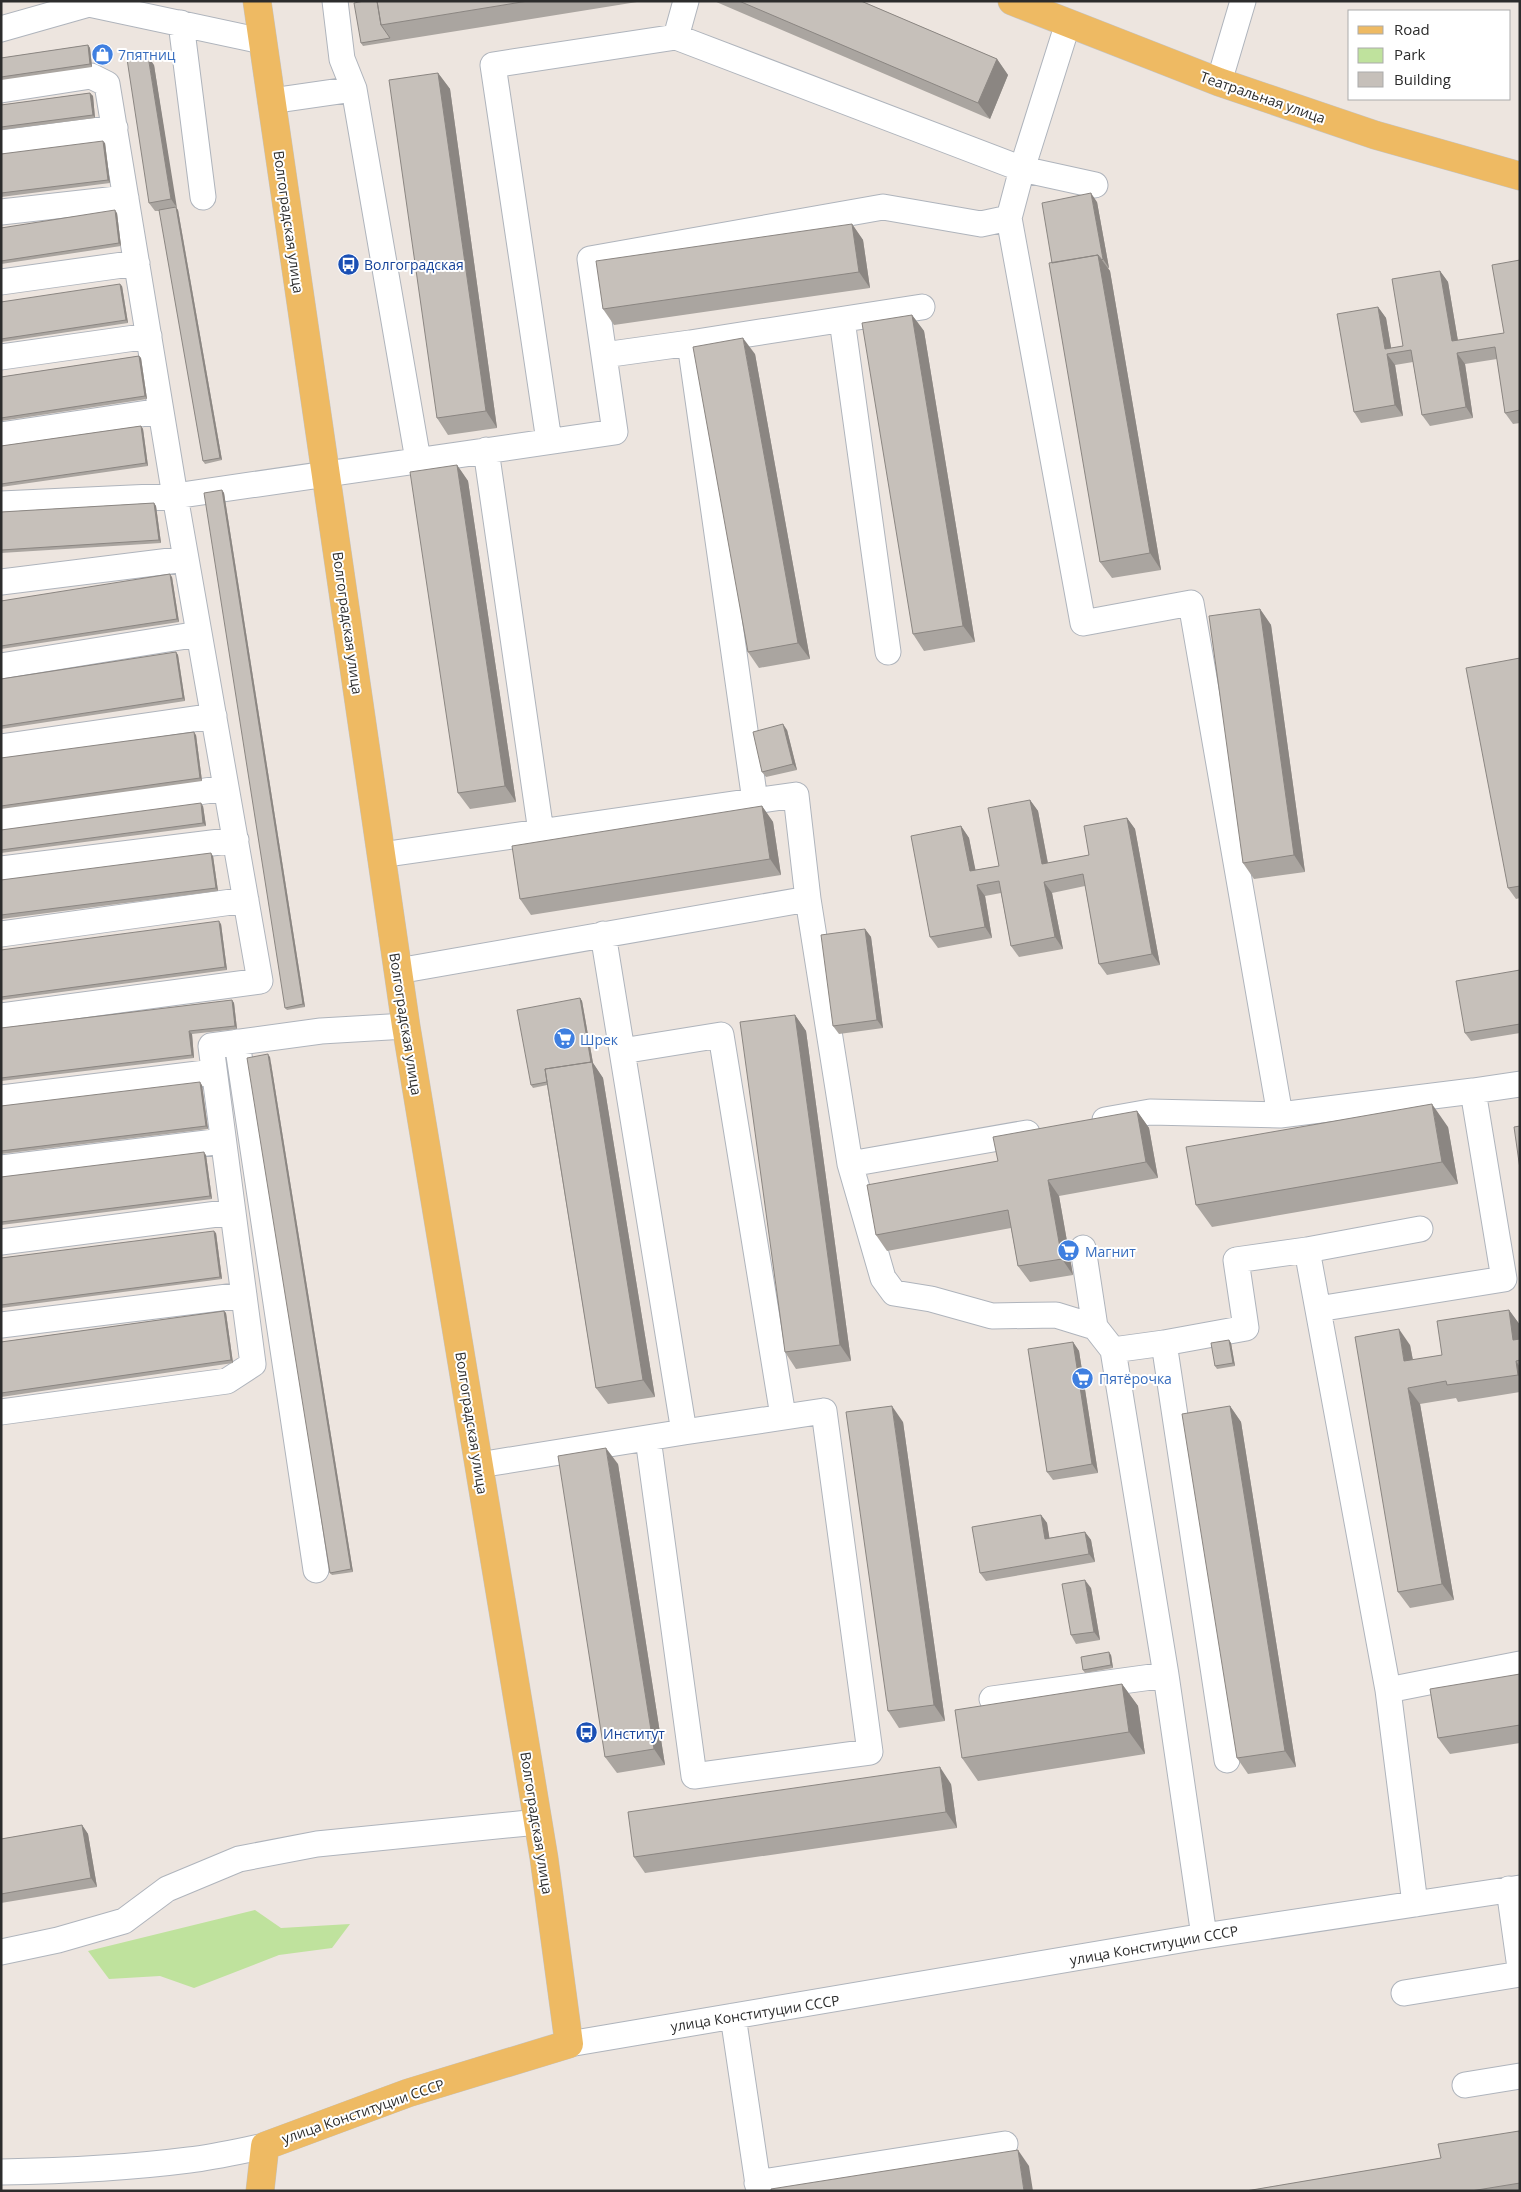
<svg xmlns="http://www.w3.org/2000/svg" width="1521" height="2192" font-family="'Open Sans',sans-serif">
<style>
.green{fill:#bfe29d}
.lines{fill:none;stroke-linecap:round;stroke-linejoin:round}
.minor-casing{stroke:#afb4bc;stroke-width:27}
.major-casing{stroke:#c4c4c4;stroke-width:29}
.minor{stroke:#fff;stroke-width:25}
.major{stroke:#eeba63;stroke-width:28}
.wall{fill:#aaa5a0}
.shaded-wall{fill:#8b8682}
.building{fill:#c6c0ba;stroke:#8b8682}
.labels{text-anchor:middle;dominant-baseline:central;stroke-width:4;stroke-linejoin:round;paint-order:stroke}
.shop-label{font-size:14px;fill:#366cbe;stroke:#fff;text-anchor:start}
.street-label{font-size:14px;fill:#2c2c2c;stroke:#fff}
.transit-label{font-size:14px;fill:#164399;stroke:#fff;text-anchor:start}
</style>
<rect width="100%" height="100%" fill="#ede5df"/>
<path class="green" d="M 255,1910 L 281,1928 L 350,1924 L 332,1948 L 279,1955 L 194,1988 L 160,1976 L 109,1979 L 88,1951 Z"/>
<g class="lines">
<defs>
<path id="minor" d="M 89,1 L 89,4 L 262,41
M 335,1 L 342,59 L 354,89 L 418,460
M 181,23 L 203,197
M 1,29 L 89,4
M 676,37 L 686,1
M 1219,82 L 1243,1
M 1,90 L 91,76 L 107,84 L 175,496 L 260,981 L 1,1016
M 271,101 L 354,89
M 1,143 L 115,128
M 1,212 L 126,198
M 1009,218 L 1083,623 L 1191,603 L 1280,1115
M 1,282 L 137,263
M 842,320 L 888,652
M 690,343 L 922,307
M 604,355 L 690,343 L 755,801
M 1,357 L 149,336
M 1,435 L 161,411
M 549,441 L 493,65 L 676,37 L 1022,169 L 1095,185
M 486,450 L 541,832
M 1,504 L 175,496 L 615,432 L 590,259 L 883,207 L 981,224 L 1009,218 L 1022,169 L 1068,23
M 1,582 L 186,559
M 1,666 L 199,634
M 1,747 L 214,716
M 1,820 L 226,788
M 381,855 L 796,795 L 808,899 L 850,1164 L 1027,1133
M 1,869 L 236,840
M 1,934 L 246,900
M 398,971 L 808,899
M 237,1042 L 316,1570
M 622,1051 L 721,1035 L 783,1416
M 1,1098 L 214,1072
M 1105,1120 L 1150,1112 L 1280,1115 L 1473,1091
M 850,1164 L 883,1278 L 894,1293 L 931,1299 L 992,1316 L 1056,1315 L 1095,1327
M 1,1168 L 223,1141
M 1,1242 L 233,1212
M 1083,1248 L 1095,1327 L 1113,1350 L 1166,1675 L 1204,1936
M 1318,1309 L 1504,1279 L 1473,1091 L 1520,1084
M 1,1325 L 244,1295
M 1164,1343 L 1246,1328 L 1236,1260 L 1307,1250
M 1113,1350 L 1164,1343 L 1227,1760
M 1,1412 L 227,1381 L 253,1364 L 211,1046 L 321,1031 L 406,1026
M 648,1438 L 694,1776 L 870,1752 L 824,1411 L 684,1432
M 479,1465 L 684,1432 L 603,934
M 1388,1690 L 1520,1664
M 992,1699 L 1166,1675
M 1509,1889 L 1520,1968
M 1415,1904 L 1388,1690 L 1307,1250 L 1420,1229
M 1,1952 L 58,1940 L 124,1921 L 167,1889 L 239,1859 L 317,1844 L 538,1822
M 1404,1993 L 1520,1974
M 733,2016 L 759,2191
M 569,2044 L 1204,1936 L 1520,1888
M 1465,2085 L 1520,2076
M 1,2172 C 64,2171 127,2168 189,2160 C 214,2157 240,2151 265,2146
M 757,2183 L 1005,2144"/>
<path id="major" d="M 257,1 L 406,1026 L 544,1858 L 569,2044 L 408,2093 L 265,2146 L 260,2191
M 1012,1 L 1219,82 L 1375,135 L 1520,176"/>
</defs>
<use href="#minor" class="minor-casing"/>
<use href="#major" class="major-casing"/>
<use href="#minor" class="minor"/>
<use href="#major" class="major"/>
</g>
<path class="wall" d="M 364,1 L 637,1 L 637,2 L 363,46 L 361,43 Z
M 714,1 L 861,1 L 997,59 L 1008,75 L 990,119 Z
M 88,45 L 90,48 L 92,67 L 1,80 L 1,58 Z
M 154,65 L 176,208 L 178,210 L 222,460 L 205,464 L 203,461 L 160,211 L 155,211 L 149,203 Z
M 438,73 L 450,89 L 497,428 L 448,435 L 437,418 Z
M 90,93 L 93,96 L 95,118 L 1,130 L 1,105 Z
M 105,143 L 110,183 L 1,197 L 1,154 Z
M 1097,202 L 1109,268 L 1108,268 L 1110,271 L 1161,570 L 1112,578 L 1100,562 L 1052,263 Z
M 117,213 L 121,246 L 1,264 L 1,228 Z
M 852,224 L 863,240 L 870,288 L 614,325 L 603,309 Z
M 1520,260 L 1520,423 L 1513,424 L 1505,413 L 1497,359 L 1465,364 L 1473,418 L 1430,426 L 1422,415 L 1413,362 L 1395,365 L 1403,416 L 1361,423 L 1354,412 L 1378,307 L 1386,318 L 1391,348 L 1403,346 L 1440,271 L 1448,282 L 1458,341 L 1504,333 Z
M 122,286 L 128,323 L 1,342 L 1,302 Z
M 912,315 L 924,331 L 975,642 L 924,651 L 913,634 Z
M 755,354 L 810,659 L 759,668 L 748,652 Z
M 139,356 L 141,358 L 147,399 L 1,421 L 1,377 Z
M 141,426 L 143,429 L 148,466 L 1,487 L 1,446 Z
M 457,465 L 468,481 L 516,802 L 470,809 L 458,793 Z
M 222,490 L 224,493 L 305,1007 L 287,1010 L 285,1008 Z
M 154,503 L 156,506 L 161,543 L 1,553 L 1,512 Z
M 172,577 L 179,622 L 1,649 L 1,601 Z
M 1260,609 L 1271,625 L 1305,872 L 1254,879 L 1243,863 Z
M 176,652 L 178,655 L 185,701 L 1,729 L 1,679 Z
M 1520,658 L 1520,898 L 1516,899 L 1508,888 Z
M 787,730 L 797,770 L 766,777 L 762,772 Z
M 196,735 L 202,781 L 1,809 L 1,758 Z
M 1030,800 L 1038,811 L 1048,863 L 1089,855 L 1127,818 L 1135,829 L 1160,965 L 1107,975 L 1099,964 L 1085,886 L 1052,893 L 1063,949 L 1019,957 L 1011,946 L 1001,893 L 985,896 L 992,938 L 938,948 L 930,937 L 961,826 L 969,838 L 975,870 L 999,866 Z
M 203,806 L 206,826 L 1,853 L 1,830 Z
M 762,806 L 773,822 L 781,875 L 531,915 L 520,899 Z
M 213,856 L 218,891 L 1,919 L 1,880 Z
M 221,924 L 227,970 L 1,1000 L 1,950 Z
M 865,929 L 871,937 L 883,1028 L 839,1034 L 833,1026 Z
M 1520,970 L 1520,1033 L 1471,1041 L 1465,1033 Z
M 580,998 L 582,1001 L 593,1063 L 603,1078 L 655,1397 L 608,1404 L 596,1388 L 547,1085 L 533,1088 L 531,1085 Z
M 232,1000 L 234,1003 L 237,1029 L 192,1034 L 194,1058 L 1,1081 L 1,1028 Z
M 795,1015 L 806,1031 L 851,1361 L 796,1369 L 785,1352 Z
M 270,1057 L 353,1572 L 332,1575 L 330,1573 Z
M 202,1085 L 208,1129 L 1,1154 L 1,1106 Z
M 1137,1111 L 1149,1128 L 1158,1178 L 1059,1196 L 1073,1275 L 1030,1282 L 1018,1266 L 1011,1228 L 887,1251 L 876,1235 L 998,1161 Z
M 1448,1127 L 1458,1184 L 1212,1227 L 1196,1205 Z
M 206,1155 L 212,1199 L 1,1225 L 1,1177 Z
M 216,1233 L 222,1279 L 1,1308 L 1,1258 Z
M 1509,1310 L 1520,1325 L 1520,1392 L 1458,1402 L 1456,1398 L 1420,1404 L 1454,1600 L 1410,1608 L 1398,1592 L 1410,1345 L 1413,1360 L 1442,1355 Z
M 224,1311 L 226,1313 L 233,1363 L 1,1397 L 1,1342 Z
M 1229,1340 L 1231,1343 L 1235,1366 L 1217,1369 L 1215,1366 Z
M 1073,1342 L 1079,1351 L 1098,1473 L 1053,1480 L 1047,1472 Z
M 1230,1406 L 1241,1422 L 1296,1767 L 1248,1774 L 1237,1758 Z
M 903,1422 L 945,1721 L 899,1728 L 888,1711 Z
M 618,1464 L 665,1765 L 617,1773 L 605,1757 Z
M 1041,1515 L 1047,1523 L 1049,1538 L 1085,1532 L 1091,1540 L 1095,1562 L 986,1581 L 980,1573 Z
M 1091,1588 L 1100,1640 L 1076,1644 L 1071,1635 Z
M 1111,1655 L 1113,1668 L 1085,1673 L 1083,1670 Z
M 1520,1674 L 1520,1743 L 1450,1754 L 1438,1738 Z
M 1122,1684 L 1138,1706 L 1145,1754 L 978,1781 L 962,1758 Z
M 951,1784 L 957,1828 L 645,1873 L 634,1857 Z
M 82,1825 L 88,1834 L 97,1887 L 1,1903 L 1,1839 Z
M 1520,2132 L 1520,2191 L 1246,2191 L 1441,2158 Z"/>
<path class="shaded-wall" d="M 88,45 L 90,48 L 92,67 L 90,64 Z
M 148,56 L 154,65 L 177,208 L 171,199 Z
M 997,59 L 1008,75 L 990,119 L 978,103 Z
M 438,73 L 450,89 L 497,428 L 486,411 Z
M 90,93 L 93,96 L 95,118 L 93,115 Z
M 103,141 L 105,143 L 110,183 L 108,180 Z
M 1091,193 L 1097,202 L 1109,268 L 1103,259 Z
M 176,207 L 178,210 L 222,460 L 220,458 Z
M 115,210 L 117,213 L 121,246 L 119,243 Z
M 852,224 L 863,240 L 870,288 L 859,272 Z
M 1098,255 L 1110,271 L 1161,570 L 1150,553 Z
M 1440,271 L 1448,282 L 1460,353 L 1452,341 Z
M 120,284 L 122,286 L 128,323 L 126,320 Z
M 1378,307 L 1386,318 L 1392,353 L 1385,349 Z
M 912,315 L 924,331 L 975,642 L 963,626 Z
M 743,338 L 755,354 L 810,659 L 798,643 Z
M 1457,353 L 1465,364 L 1473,418 L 1466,407 Z
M 1387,354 L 1395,365 L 1403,416 L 1395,405 Z
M 139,356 L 141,358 L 147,399 L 145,396 Z
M 141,426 L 143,429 L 148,466 L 146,463 Z
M 457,465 L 468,481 L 516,802 L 505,786 Z
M 222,490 L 224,493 L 305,1007 L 303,1004 Z
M 154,503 L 156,506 L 161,543 L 159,540 Z
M 170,574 L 172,577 L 179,622 L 177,619 Z
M 1260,609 L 1271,625 L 1305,872 L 1294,855 Z
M 176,652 L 178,655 L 185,701 L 183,698 Z
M 783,724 L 787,730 L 797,770 L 793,764 Z
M 194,732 L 196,735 L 202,781 L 200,778 Z
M 1030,800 L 1038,811 L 1050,875 L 1042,864 Z
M 201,803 L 203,806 L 206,826 L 203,823 Z
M 762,806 L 773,822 L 781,875 L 770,859 Z
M 1127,818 L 1135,829 L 1160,965 L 1152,954 Z
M 961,826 L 969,838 L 978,882 L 970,871 Z
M 211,853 L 213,856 L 218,891 L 216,888 Z
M 1044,882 L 1052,893 L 1063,949 L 1055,937 Z
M 977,885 L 985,896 L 992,938 L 985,927 Z
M 219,921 L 221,924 L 227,970 L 225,967 Z
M 865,929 L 871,937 L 883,1028 L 877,1020 Z
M 580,998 L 582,1001 L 593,1063 L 603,1078 L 655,1397 L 643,1380 Z
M 232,1000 L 234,1003 L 237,1029 L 235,1026 Z
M 795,1015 L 806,1031 L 851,1361 L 840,1345 Z
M 189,1031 L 192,1034 L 194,1058 L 192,1055 Z
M 268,1054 L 270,1057 L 353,1572 L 351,1569 Z
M 200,1082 L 202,1085 L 208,1129 L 206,1126 Z
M 1432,1104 L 1448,1127 L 1458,1184 L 1442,1162 Z
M 1137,1111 L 1149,1128 L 1158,1178 L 1146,1162 Z
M 204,1152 L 206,1155 L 212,1199 L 210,1196 Z
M 1048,1180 L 1059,1196 L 1073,1275 L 1062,1259 Z
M 214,1231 L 216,1233 L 222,1279 L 220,1277 Z
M 1509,1310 L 1520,1325 L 1520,1349 L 1513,1340 Z
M 224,1311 L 226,1313 L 233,1363 L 231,1360 Z
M 1399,1329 L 1410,1345 L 1416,1377 L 1404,1361 Z
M 1229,1340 L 1231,1343 L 1235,1366 L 1233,1363 Z
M 1073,1342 L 1079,1351 L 1098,1473 L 1092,1464 Z
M 1516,1361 L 1520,1367 L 1520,1378 L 1518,1375 Z
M 1408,1388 L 1420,1404 L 1454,1600 L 1442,1584 Z
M 892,1406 L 903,1422 L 945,1721 L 934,1705 Z
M 1230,1406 L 1241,1422 L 1296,1767 L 1285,1751 Z
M 606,1448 L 618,1464 L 665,1765 L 654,1749 Z
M 1041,1515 L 1047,1523 L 1051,1547 L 1045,1539 Z
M 1085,1532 L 1091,1540 L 1095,1562 L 1089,1554 Z
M 1085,1580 L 1091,1588 L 1100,1640 L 1094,1632 Z
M 1109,1652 L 1111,1655 L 1113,1668 L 1111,1665 Z
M 1122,1684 L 1138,1706 L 1145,1754 L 1129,1732 Z
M 940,1767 L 951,1784 L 957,1828 L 946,1812 Z
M 82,1825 L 88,1834 L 97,1887 L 91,1878 Z
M 1018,2150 L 1029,2166 L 1033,2191 L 1024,2191 Z"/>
<path class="building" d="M 364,1 L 377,1 L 381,25 L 390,38 L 361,43 L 354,3 Z
M 377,1 L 528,1 L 381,25 Z
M 739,1 L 861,1 L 997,59 L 978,103 Z
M 88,45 L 90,64 L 1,77 L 1,58 Z
M 148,56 L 171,199 L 149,203 L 127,59 Z
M 438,73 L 486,411 L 437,418 L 389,80 Z
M 90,93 L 93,115 L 1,127 L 1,105 Z
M 103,141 L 108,180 L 1,193 L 1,154 Z
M 1091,193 L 1103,259 L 1102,260 L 1098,255 L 1052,263 L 1042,203 Z
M 176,207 L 220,458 L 203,461 L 159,210 Z
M 115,210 L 119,243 L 1,261 L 1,228 Z
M 852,224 L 859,272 L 603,309 L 596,261 Z
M 1098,255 L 1150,553 L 1100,562 L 1049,263 Z
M 1520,260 L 1520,410 L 1505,413 L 1495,347 L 1457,353 L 1466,407 L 1422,415 L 1411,350 L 1387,354 L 1395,405 L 1354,412 L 1337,314 L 1378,307 L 1385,349 L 1403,346 L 1392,279 L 1440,271 L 1452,341 L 1504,333 L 1492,265 Z
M 120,284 L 126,320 L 1,339 L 1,302 Z
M 912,315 L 963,626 L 913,634 L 862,323 Z
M 743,338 L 798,643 L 748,652 L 693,347 Z
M 139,356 L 145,396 L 1,418 L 1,377 Z
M 141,426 L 146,463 L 1,484 L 1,446 Z
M 457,465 L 505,786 L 458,793 L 410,472 Z
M 222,490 L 303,1004 L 285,1008 L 204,493 Z
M 154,503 L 159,540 L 1,550 L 1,512 Z
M 170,574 L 177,619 L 1,646 L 1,601 Z
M 1260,609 L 1294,855 L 1243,863 L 1209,616 Z
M 176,652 L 183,698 L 1,726 L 1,679 Z
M 1520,658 L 1520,886 L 1508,888 L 1466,668 Z
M 783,724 L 793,764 L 762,772 L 753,732 Z
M 194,732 L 200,778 L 1,806 L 1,758 Z
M 1030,800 L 1042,864 L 1089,855 L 1084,826 L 1127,818 L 1152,954 L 1099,964 L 1083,874 L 1044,882 L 1055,937 L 1011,946 L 999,881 L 977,885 L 985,927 L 930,937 L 911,836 L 961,826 L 970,871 L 999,866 L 988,808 Z
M 201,803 L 203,823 L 1,850 L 1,830 Z
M 762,806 L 770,859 L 520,899 L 512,846 Z
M 211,853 L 216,888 L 1,915 L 1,880 Z
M 219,921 L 225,967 L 1,997 L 1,950 Z
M 865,929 L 877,1020 L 833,1026 L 821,935 Z
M 1520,970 L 1520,1024 L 1465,1033 L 1456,981 Z
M 580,998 L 591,1062 L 545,1069 L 547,1082 L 531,1085 L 517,1010 Z
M 232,1000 L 235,1026 L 189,1031 L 192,1055 L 1,1078 L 1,1028 Z
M 795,1015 L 840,1345 L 785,1352 L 740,1022 Z
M 268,1054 L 351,1569 L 330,1573 L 247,1058 Z
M 592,1062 L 643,1380 L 596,1388 L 545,1069 Z
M 200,1082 L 206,1126 L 1,1151 L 1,1106 Z
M 1432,1104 L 1442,1162 L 1196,1205 L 1186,1147 Z
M 1137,1111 L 1146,1162 L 1048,1180 L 1062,1259 L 1018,1266 L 1008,1210 L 876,1235 L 867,1185 L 998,1161 L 993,1137 Z
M 1520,1126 L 1520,1169 L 1514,1127 Z
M 204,1152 L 210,1196 L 1,1222 L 1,1177 Z
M 214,1231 L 220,1277 L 1,1305 L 1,1258 Z
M 1509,1310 L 1513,1340 L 1520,1339 L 1520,1360 L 1516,1361 L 1518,1375 L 1447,1385 L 1446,1381 L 1408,1388 L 1442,1584 L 1398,1592 L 1355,1337 L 1399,1329 L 1404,1361 L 1442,1355 L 1437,1321 Z
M 224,1311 L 231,1360 L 1,1393 L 1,1342 Z
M 1229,1340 L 1233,1363 L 1215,1366 L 1211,1343 Z
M 1073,1342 L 1092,1464 L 1047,1472 L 1028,1349 Z
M 892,1406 L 934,1705 L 888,1711 L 846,1412 Z
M 1230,1406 L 1285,1751 L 1237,1758 L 1182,1414 Z
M 606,1448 L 654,1749 L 605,1757 L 558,1456 Z
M 1041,1515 L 1045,1539 L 1085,1532 L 1089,1554 L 980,1573 L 972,1527 Z
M 1085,1580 L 1094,1632 L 1071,1635 L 1062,1584 Z
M 1109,1652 L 1111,1665 L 1083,1670 L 1081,1657 Z
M 1520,1674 L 1520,1725 L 1438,1738 L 1430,1689 Z
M 1122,1684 L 1129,1732 L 962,1758 L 955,1710 Z
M 940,1767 L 946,1812 L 634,1857 L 628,1812 Z
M 82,1825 L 91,1878 L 1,1894 L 1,1839 Z
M 1519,2131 L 1520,2137 L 1520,2183 L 1471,2191 L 1246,2191 L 1441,2158 L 1438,2144 Z
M 1018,2150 L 1024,2191 L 771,2191 L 771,2189 Z"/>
<defs>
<symbol id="shop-disc" viewBox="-11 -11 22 22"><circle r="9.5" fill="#3f7fe0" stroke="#fff"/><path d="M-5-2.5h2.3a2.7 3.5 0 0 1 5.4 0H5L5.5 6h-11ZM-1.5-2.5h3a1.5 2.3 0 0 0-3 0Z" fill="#fff"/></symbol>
<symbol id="bus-disc" viewBox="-11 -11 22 22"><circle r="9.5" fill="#1a4fb4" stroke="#fff"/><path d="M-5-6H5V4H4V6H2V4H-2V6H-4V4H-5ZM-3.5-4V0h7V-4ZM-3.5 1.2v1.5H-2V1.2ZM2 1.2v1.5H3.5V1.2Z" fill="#fff"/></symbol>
<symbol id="supermarket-disc" viewBox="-11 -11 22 22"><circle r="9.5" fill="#3f7fe0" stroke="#fff"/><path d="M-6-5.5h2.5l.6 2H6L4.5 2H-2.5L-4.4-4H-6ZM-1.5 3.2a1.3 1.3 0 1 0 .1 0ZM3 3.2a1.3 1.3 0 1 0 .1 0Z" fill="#fff"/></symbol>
</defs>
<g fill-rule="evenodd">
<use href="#shop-disc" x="90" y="42" width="25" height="25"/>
<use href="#bus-disc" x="336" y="252" width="25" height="25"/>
<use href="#supermarket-disc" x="552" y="1026" width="25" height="25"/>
<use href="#supermarket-disc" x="1056" y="1238" width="25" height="25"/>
<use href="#supermarket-disc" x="1070" y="1366" width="25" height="25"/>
<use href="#bus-disc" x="574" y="1720" width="25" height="25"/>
</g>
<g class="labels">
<g class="shop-label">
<text x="118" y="54">7пятниц</text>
<text x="580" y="1039">Шрек</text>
<text x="1085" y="1251">Магнит</text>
<text x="1099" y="1378">Пятёрочка</text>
</g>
<g class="street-label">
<text transform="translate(1263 97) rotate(19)">Театральная улица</text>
<text transform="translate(289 222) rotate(82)">Волгоградская улица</text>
<text transform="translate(348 623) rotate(82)">Волгоградская улица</text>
<text transform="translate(406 1024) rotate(81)">Волгоградская улица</text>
<text transform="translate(472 1423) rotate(81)">Волгоградская улица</text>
<text transform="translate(537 1823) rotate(81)">Волгоградская улица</text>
<text transform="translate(1154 1945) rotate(-10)">улица Конституции СССР</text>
<text transform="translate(755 2013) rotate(-9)">улица Конституции СССР</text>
<text transform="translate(363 2111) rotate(-19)">улица Конституции СССР</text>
</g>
<g class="transit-label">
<text x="364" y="264">Волгоградская</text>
<text x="603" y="1733">Институт</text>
</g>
</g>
<rect width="1521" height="2192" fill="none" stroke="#2c2c2c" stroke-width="5"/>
<rect x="1348" y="10" width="162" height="90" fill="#ffffff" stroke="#ababab"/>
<rect x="1358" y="26" width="25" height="8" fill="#eeba63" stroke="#ababab"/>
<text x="1394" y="35" font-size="15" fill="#2c2c2c">Road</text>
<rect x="1358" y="48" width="25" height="15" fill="#bfe29d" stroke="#ababab"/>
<text x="1394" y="60" font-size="15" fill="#2c2c2c">Park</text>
<rect x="1358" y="72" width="25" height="15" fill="#c6c0ba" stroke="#ababab"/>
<text x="1394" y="85" font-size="15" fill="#2c2c2c">Building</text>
</svg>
